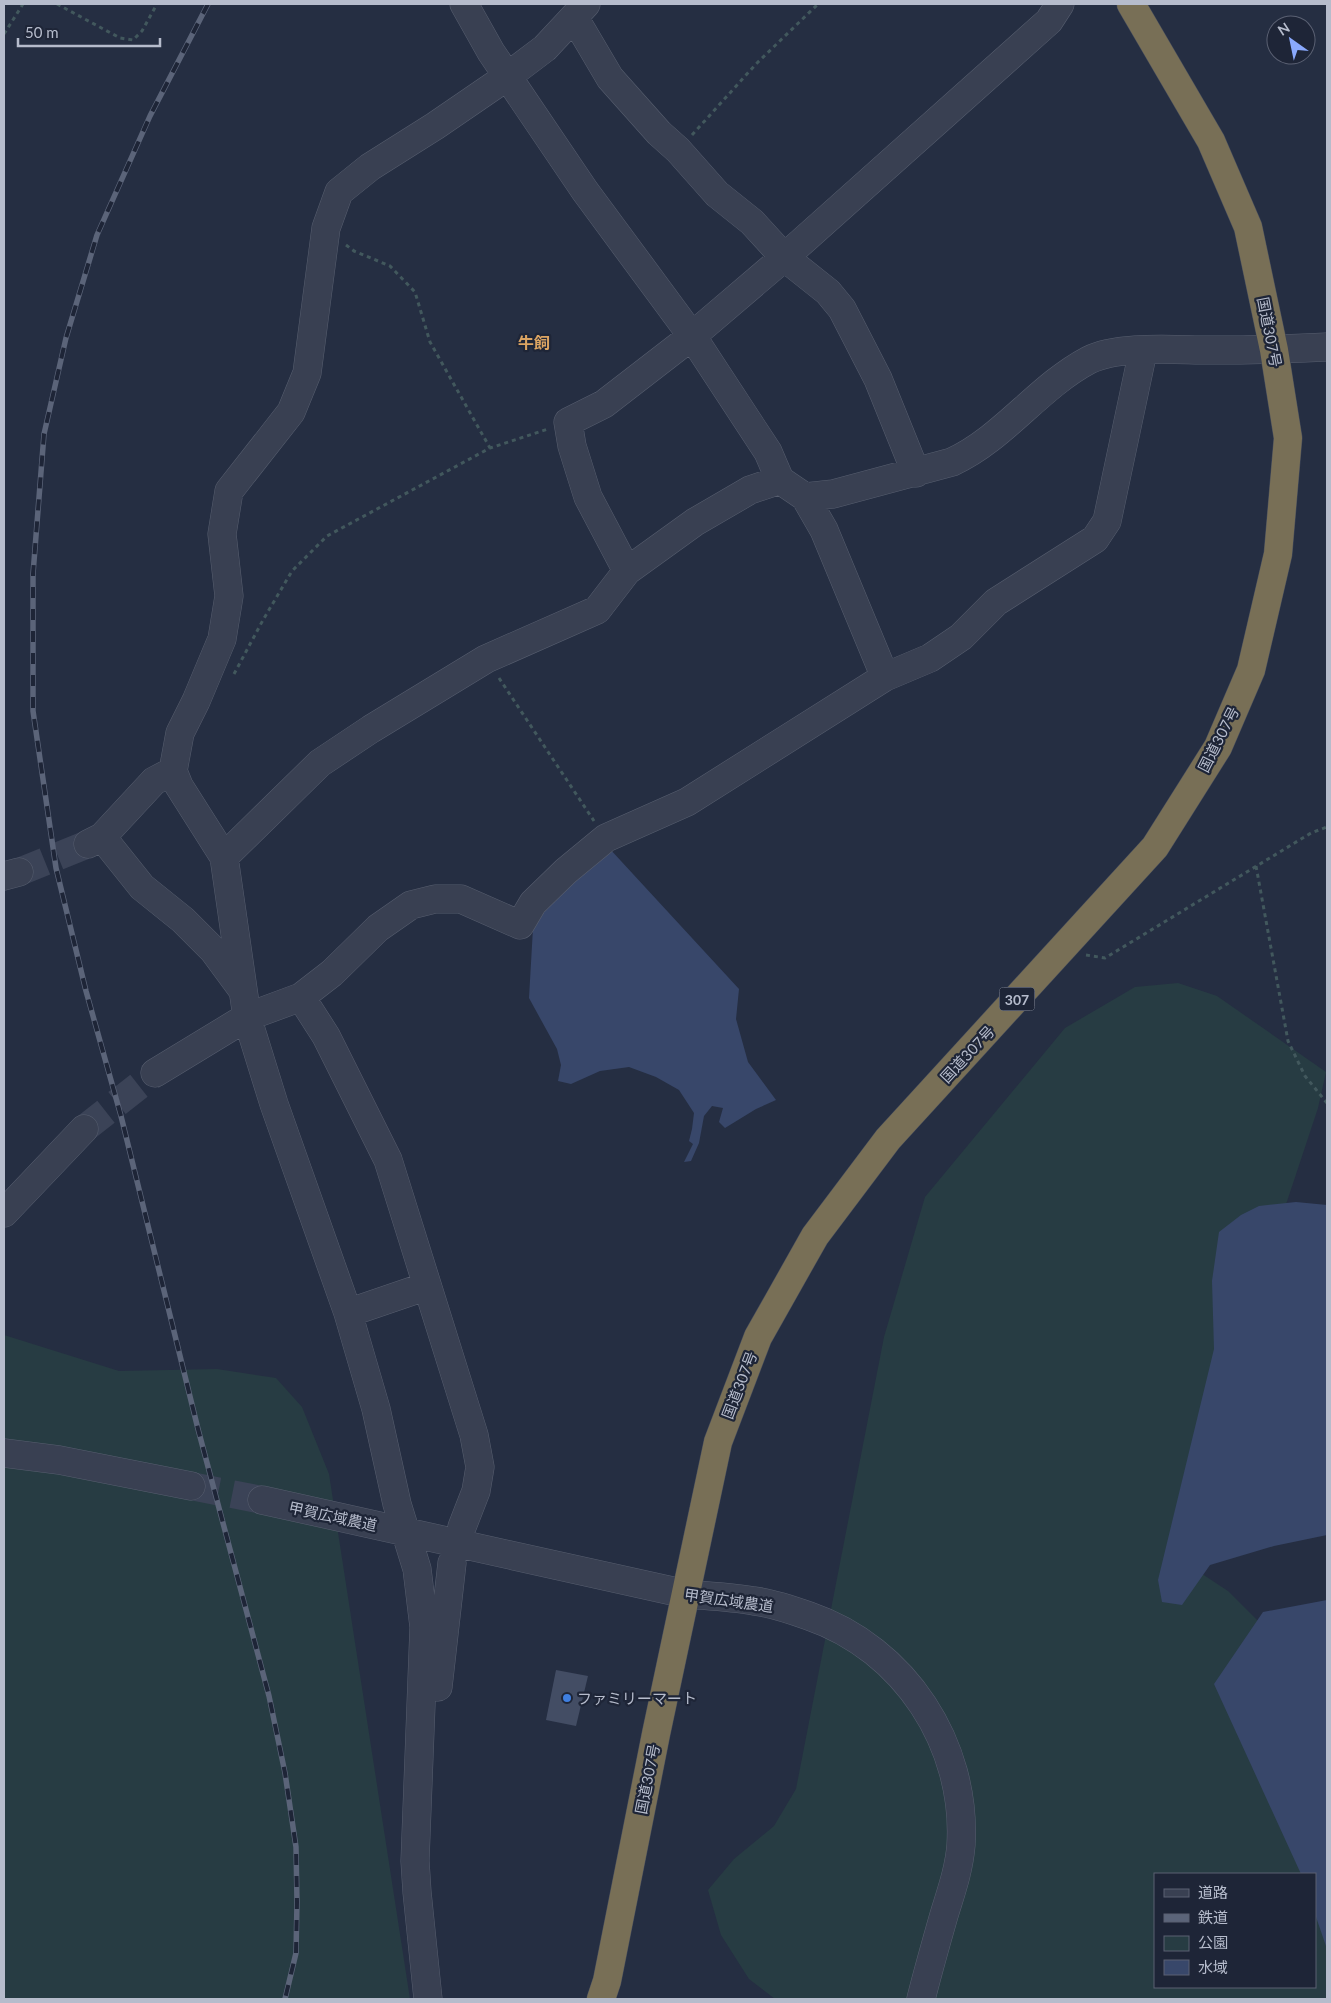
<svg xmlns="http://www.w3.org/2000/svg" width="1331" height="2003" font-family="Lato,'Noto Sans JP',sans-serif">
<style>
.green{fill:#273c43;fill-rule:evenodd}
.water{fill:#38476a}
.building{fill:#434d64}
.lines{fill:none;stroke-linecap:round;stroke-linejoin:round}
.minor-tunnel{stroke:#3b4357;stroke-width:28;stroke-dasharray:28 14;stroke-linecap:butt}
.minor-casing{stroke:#575e6f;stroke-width:29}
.highway-casing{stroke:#444b5c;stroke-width:29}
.path{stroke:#42585d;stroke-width:3;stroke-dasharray:4 4;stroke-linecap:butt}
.minor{stroke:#394052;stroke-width:28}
.highway{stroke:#786f56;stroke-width:28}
.rail-casing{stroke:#5b6479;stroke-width:5.5}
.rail{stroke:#1e2537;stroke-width:4;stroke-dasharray:11;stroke-linecap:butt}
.shop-dot{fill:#3f7fe0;stroke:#1e2537;stroke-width:2}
.labels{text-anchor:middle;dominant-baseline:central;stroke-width:4.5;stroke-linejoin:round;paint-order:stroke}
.shield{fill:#1e2537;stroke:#888f9f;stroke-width:1}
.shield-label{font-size:14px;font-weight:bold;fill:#b6bccc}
.street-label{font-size:15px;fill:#b6bccc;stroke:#1e2537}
.poi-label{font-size:15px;fill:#b6bccc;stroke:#1e2537;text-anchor:start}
.neighbourhood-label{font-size:16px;font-weight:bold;fill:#dba462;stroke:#1e2537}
</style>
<rect width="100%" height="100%" fill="#252e42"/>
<path class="green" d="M 1178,983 L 1217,996 L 1326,1072 L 1318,1108 L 1174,1542 L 1187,1564 L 1228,1591 L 1270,1633 L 1327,1825 L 1327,1999 L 775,1999 L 749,1979 L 721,1935 L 708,1890 L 734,1859 L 774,1826 L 796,1789 L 884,1337 L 925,1197 L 1065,1028 L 1135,987 ZM 1155,1874 L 1315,1874 L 1315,1987 L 1155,1987 Z
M 4,1335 L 119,1371 L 217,1369 L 276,1378 L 302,1407 L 329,1474 L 410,1999 L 4,1999 Z"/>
<path class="water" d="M 609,848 L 739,989 L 736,1019 L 748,1062 L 776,1100 L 756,1109 L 725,1128 L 719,1122 L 723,1108 L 712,1106 L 704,1116 L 699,1143 L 691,1161 L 684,1162 L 693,1144 L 689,1141 L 692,1129 L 694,1113 L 679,1090 L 656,1077 L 629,1067 L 600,1071 L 571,1084 L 558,1081 L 561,1065 L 557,1049 L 529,998 L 533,928 L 541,915 L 572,880 Z
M 1296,1202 L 1327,1205 L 1327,1535 L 1274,1546 L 1210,1565 L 1182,1605 L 1162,1602 L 1158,1580 L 1214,1349 L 1212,1281 L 1219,1232 L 1241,1215 L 1259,1206 Z
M 1327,1600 L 1327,1949 L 1315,1914 L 1315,1874 L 1301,1874 L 1214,1684 L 1263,1612 Z"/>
<path class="building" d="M 556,1670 L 588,1676 L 576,1726 L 546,1720 Z"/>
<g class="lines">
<path class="minor-tunnel" d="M 19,872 L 88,844
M 84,1129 L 155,1073
M 191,1486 L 262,1500"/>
<defs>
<path id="minor" d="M 464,4 L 491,52 L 585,191 L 692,336 L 768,452 L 780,480 L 805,497 L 833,494 L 952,462 C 1004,438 1038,387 1089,360 C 1118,345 1176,350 1209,350 C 1249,350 1288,349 1327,347
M 574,17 L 610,78 L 659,133 L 678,150 L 717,194 L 752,222 L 784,257 L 828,292 L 842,309 L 878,379 L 916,473
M 805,497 L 824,530 L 885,677
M 627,571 L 588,497 L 572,446 L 568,422 L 604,404 L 692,336 L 787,255 L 1049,21 L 1060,4
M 102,837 L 142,887 L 183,920 L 213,950 L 241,988
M 88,844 L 102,837 L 154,781 L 173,771
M 224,857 L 320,763 L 371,729 L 486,659 L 597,610 L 627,571 L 695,522 L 750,490 L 780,480
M 4,876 L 19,872
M 301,997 L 326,1036 L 388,1160 L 474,1435 L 480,1467 L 476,1491 L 462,1527
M 155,1073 L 247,1017 L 301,997 L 332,973 L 378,928 L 411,905 L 435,899 L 461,899 L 520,925 L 533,903 L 566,871 L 606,838 L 687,802 L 885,677 L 930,658 L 961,637 L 996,602 L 1095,539 L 1107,521 L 1143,351
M 4,1213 L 84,1129
M 348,1313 L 427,1286
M 4,1453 L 59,1460 L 191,1486
M 262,1500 L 686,1594 C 709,1596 732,1597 754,1601 C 772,1603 792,1610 809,1616 C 905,1649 967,1745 961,1845 C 959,1870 951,1892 944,1915 C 936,1943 928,1971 921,1999
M 438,1687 L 452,1563
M 428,1999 L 417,1892 L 415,1861 L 424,1627 L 417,1569 L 397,1504 L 376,1409 L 348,1313 L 274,1104 L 247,1017 L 224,857 L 179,786 L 173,771 L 180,733 L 196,701 L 222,639 L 229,596 L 222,534 L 229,491 L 291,412 L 307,373 L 326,228 L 339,192 L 370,167 L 435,126 L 508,76 L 545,48 L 586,4"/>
<path id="highway" d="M 601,1999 L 607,1981 L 656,1734 L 718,1442 L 758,1337 L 815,1236 L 888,1139 L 1155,847 L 1218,747 L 1251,670 L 1278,554 L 1288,438 L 1274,350 L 1248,227 L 1211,141 L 1131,4"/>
</defs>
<use href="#minor" class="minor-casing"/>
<use href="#highway" class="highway-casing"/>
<path class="path" d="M 57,4 L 120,38 L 133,40 L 142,31 L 157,4
M 4,34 L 23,4
M 692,135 L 756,64 L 818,4
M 346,245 L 354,251 L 390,266 L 415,292 L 430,342 L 490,448
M 234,674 L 263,620 L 292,571 L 327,536 L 490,448 L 548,429
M 499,678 L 594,821
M 1256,866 L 1288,1041 L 1305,1076 L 1327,1103
M 1086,955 L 1105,958 L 1311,833 L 1327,827"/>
<use href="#minor" class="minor"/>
<use href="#highway" class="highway"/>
<defs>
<path id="rail" d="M 208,4 L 150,116 L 97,235 L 66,338 L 44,434 L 33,574 L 33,711 L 56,868 L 86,991 L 121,1116 L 198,1429 L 269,1696 L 285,1773 L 296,1847 L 297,1902 L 296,1953 L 285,1999"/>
</defs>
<use href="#rail" class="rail-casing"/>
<use href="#rail" class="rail"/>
</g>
<circle class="shop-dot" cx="567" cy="1698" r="5"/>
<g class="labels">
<rect class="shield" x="999.5" y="987.5" width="35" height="23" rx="4"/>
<g class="shield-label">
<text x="1017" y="999">307</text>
</g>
<g class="street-label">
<text transform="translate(1270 332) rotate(79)">国道307号</text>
<text transform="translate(1218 739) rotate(-63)">国道307号</text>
<text transform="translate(967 1054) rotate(-47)">国道307号</text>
<text transform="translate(739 1385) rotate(-69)">国道307号</text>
<text transform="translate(333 1516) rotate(12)">甲賀広域農道</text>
<text transform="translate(729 1600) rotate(8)">甲賀広域農道</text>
<text transform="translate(647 1779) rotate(-79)">国道307号</text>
</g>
<g class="poi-label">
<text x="577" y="1698">ファミリーマート</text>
</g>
<g class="neighbourhood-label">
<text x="534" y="342">牛飼</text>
</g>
</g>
<rect width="1331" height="2003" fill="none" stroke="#b6bccc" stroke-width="10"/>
<rect x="1154" y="1873" width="162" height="115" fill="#1e2537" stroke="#5b6173"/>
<rect x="1164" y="1889" width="25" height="8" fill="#394052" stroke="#5b6173"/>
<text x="1198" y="1898" font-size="15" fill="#b6bccc">道路</text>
<rect x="1164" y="1914" width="25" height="8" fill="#5b6479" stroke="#5b6173"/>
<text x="1198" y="1923" font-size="15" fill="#b6bccc">鉄道</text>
<rect x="1164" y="1936" width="25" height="15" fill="#273c43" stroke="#5b6173"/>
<text x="1198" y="1948" font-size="15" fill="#b6bccc">公園</text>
<rect x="1164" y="1960" width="25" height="15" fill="#38476a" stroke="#5b6173"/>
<text x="1198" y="1973" font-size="15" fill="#b6bccc">水域</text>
<g transform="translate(1291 40) rotate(327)"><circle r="24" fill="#1e2537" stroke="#5b6173"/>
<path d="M0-4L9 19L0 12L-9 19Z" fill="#8aa9fd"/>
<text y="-8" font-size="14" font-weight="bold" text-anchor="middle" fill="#b6bccc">N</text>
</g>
<path d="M18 38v8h142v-8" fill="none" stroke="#b6bccc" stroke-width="2.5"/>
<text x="25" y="38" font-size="15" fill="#b6bccc" stroke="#1e2537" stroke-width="4" paint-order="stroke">50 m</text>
</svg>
